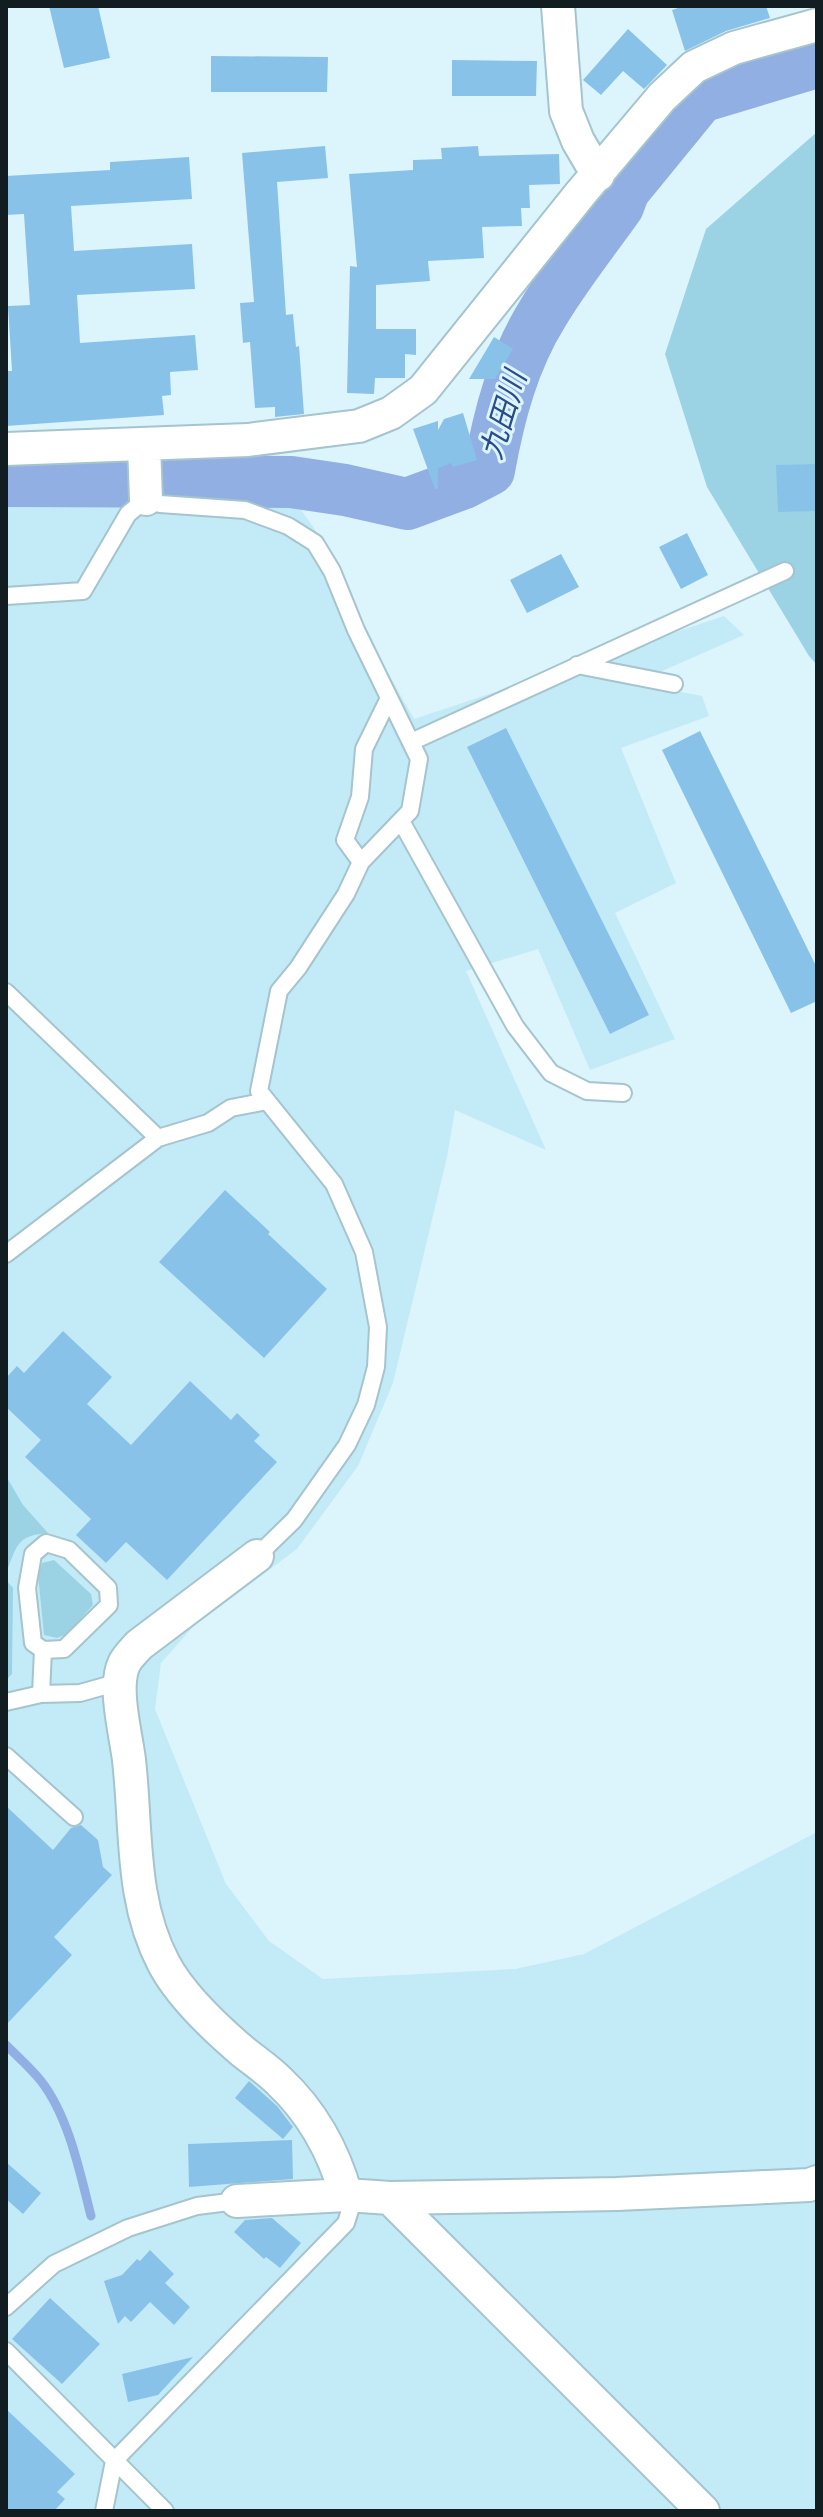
<svg xmlns="http://www.w3.org/2000/svg" width="823" height="2517" font-family="'Times New Roman','Noto Sans JP',serif">
<style>
.built{fill:#c2ebf7}
.green{fill:#9bd3e4}
.lines{fill:none;stroke-linecap:round;stroke-linejoin:round}
.stream{stroke:#91afe2;stroke-width:9}
.river{stroke:#91afe2;stroke-width:52}
.building{fill:#89c2e9}
.lane-casing{stroke:#a5c4cd;stroke-width:20}
.street-casing{stroke:#a5c4cd;stroke-width:36}
.lane{stroke:#fff;stroke-width:16}
.street{stroke:#fff;stroke-width:32}
.labels{text-anchor:middle;dominant-baseline:central;stroke-width:6;stroke-linejoin:round;paint-order:stroke}
.water-label{font-size:30px;font-style:italic;fill:#2a4c8b;stroke:#dcf5fc}
</style>
<rect width="100%" height="100%" fill="#dcf5fc"/>
<path class="built" d="M 88,493 L 295,502 L 312,525 L 341,575 L 376,652 L 414,719 L 724,616 L 744,635 L 635,683 L 702,696 L 709,716 L 621,748 L 676,883 L 615,913 L 675,1039 L 590,1070 L 538,949 L 466,971 L 546,1150 L 455,1110 L 447,1157 L 393,1383 L 358,1466 L 297,1549 L 193,1627 L 161,1663 L 155,1709 L 226,1884 L 269,1941 L 323,1979 L 515,1969 L 584,1954 L 817,1832 L 817,2511 L 6,2511 L 6,496 Z"/>
<path class="green" d="M 817,132 L 817,665 L 809,656 L 707,487 L 665,354 L 706,229 Z
M 6,1476 L 23,1505 L 48,1533 C 19,1536 18,1542 8,1568 L 6,1567 Z
M 54,1560 L 91,1594 L 93,1605 L 67,1634 L 57,1638 L 44,1635 L 38,1575 L 42,1563 Z
M 6,1580 L 13,1588 L 12,1674 L 6,1680 Z"/>
<g class="lines">
<path class="stream" d="M 6,2045 C 18,2057 31,2068 41,2081 C 69,2117 80,2173 91,2216"/>
<path class="river" d="M 6,481 L 291,482 L 345,490 L 407,504 L 464,483 L 489,470 C 499,415 513,361 543,313 C 565,276 593,241 618,206 L 624,190 L 700,97 L 817,62"/>
</g>
<path class="building" d="M 49,6 L 98,6 L 110,58 L 64,68 Z
M 684,6 L 766,6 L 770,18 L 726,31 L 685,51 L 672,10 Z
M 628,29 L 667,65 L 644,89 L 623,71 L 601,95 L 583,80 Z
M 211,56 L 328,57 L 327,92 L 211,92 Z
M 452,60 L 537,61 L 536,96 L 452,96 Z
M 325,146 L 328,178 L 277,182 L 286,315 L 293,314 L 296,347 L 299,346 L 304,414 L 275,417 L 275,407 L 255,408 L 250,342 L 243,343 L 240,303 L 254,302 L 242,153 Z
M 478,146 L 479,156 L 559,154 L 560,184 L 529,185 L 530,208 L 521,208 L 522,226 L 482,227 L 484,258 L 428,261 L 430,281 L 376,285 L 376,329 L 416,329 L 416,355 L 405,354 L 405,378 L 375,378 L 374,394 L 347,393 L 350,266 L 357,267 L 349,174 L 413,170 L 413,160 L 442,159 L 441,148 Z
M 189,157 L 192,199 L 71,206 L 74,251 L 192,244 L 195,289 L 77,295 L 80,343 L 195,335 L 198,370 L 170,372 L 171,395 L 162,396 L 164,415 L 6,426 L 6,371 L 12,371 L 8,306 L 30,305 L 24,214 L 6,215 L 6,176 L 110,170 L 110,162 Z
M 494,337 L 513,349 L 495,379 L 469,379 Z
M 463,413 L 477,460 L 453,467 L 451,463 L 438,468 L 438,489 L 435,489 L 413,429 L 438,421 L 438,430 L 444,419 Z
M 817,464 L 817,511 L 778,512 L 776,465 Z
M 687,533 L 708,575 L 681,589 L 659,547 Z
M 561,554 L 579,587 L 527,613 L 510,580 Z
M 506,728 L 649,1015 L 610,1034 L 467,747 Z
M 700,731 L 817,968 L 817,1001 L 791,1013 L 662,750 Z
M 225,1190 L 270,1232 L 268,1234 L 327,1289 L 264,1358 L 159,1262 Z
M 63,1331 L 112,1377 L 87,1404 L 131,1445 L 190,1381 L 231,1420 L 237,1413 L 260,1435 L 254,1441 L 277,1462 L 167,1580 L 126,1542 L 106,1563 L 76,1535 L 91,1519 L 25,1457 L 41,1440 L 6,1407 L 6,1378 L 17,1366 L 24,1373 Z
M 6,1806 L 53,1850 L 71,1828 L 81,1825 L 98,1840 L 103,1867 L 112,1875 L 54,1937 L 72,1955 L 6,2025 Z
M 249,2081 L 277,2106 L 293,2127 L 283,2139 L 235,2098 Z
M 292,2140 L 293,2179 L 189,2187 L 188,2144 Z
M 6,2162 L 41,2193 L 23,2214 L 6,2199 Z
M 272,2218 L 301,2243 L 280,2268 L 266,2257 L 264,2259 L 234,2232 L 245,2220 Z
M 150,2250 L 174,2274 L 165,2283 L 190,2307 L 174,2325 L 150,2302 L 131,2322 L 125,2316 L 118,2324 L 104,2281 L 122,2275 L 137,2259 L 140,2261 Z
M 50,2298 L 100,2344 L 62,2384 L 12,2339 Z
M 193,2357 L 158,2395 L 128,2402 L 122,2374 Z
M 6,2409 L 75,2474 L 57,2492 L 65,2499 L 54,2511 L 6,2511 Z"/>
<g class="lines">
<defs>
<path id="lane" d="M 6,596 L 83,591 L 128,514 L 146,499 L 160,504 L 245,510 L 288,526 L 315,543 L 332,571 L 356,630 L 419,759 L 410,811 L 361,862 L 346,894 L 298,968 L 279,991 L 259,1091 L 334,1184 L 364,1252 L 378,1327 L 376,1367 L 366,1405 L 347,1445 L 294,1520 L 257,1556
M 577,665 L 674,684
M 411,742 L 785,571
M 401,821 L 515,1026 L 551,1073 L 587,1091 L 623,1093
M 361,862 L 345,840 L 360,797 L 364,749 L 389,698
M 6,992 L 158,1138 L 6,1254
M 158,1138 L 208,1123 L 231,1108 L 267,1101
M 41,1694 L 43,1650 L 33,1643 L 27,1588 L 33,1554 L 46,1543 L 69,1550 L 108,1588 L 109,1605 L 64,1649 L 43,1650
M 6,1702 L 41,1694 L 80,1693 L 119,1682
M 6,1756 L 74,1817
M 6,2307 L 54,2264 L 128,2228 L 197,2206 L 237,2201
M 6,2351 L 165,2511
M 104,2511 L 114,2461 L 346,2223 L 350,2210 L 346,2195"/>
<path id="street" d="M 558,6 L 566,111 L 578,141 L 598,175
M 144,445 L 146,499
M 6,449 L 248,440 L 359,426 L 391,413 L 423,390 L 581,193 L 662,97 L 694,67 L 734,48 L 817,25
M 257,1556 L 139,1645 C 134,1651 127,1657 124,1664 C 113,1687 126,1735 129,1760 C 137,1830 130,1900 164,1964 C 181,1996 213,2026 241,2050 C 253,2060 267,2069 279,2081 C 312,2112 334,2152 346,2195
M 390,2198 L 703,2511
M 237,2201 L 346,2195 L 390,2198 L 617,2194 L 809,2185 L 817,2182"/>
</defs>
<use href="#lane" class="lane-casing"/>
<use href="#street" class="street-casing"/>
<use href="#lane" class="lane"/>
<use href="#street" class="street"/>
</g>
<g class="labels">
<g class="water-label">
<text transform="translate(503 415) rotate(-73)">九田川</text>
</g>
</g>
<rect width="823" height="2517" fill="none" stroke="#111d20" stroke-width="16"/>
</svg>
